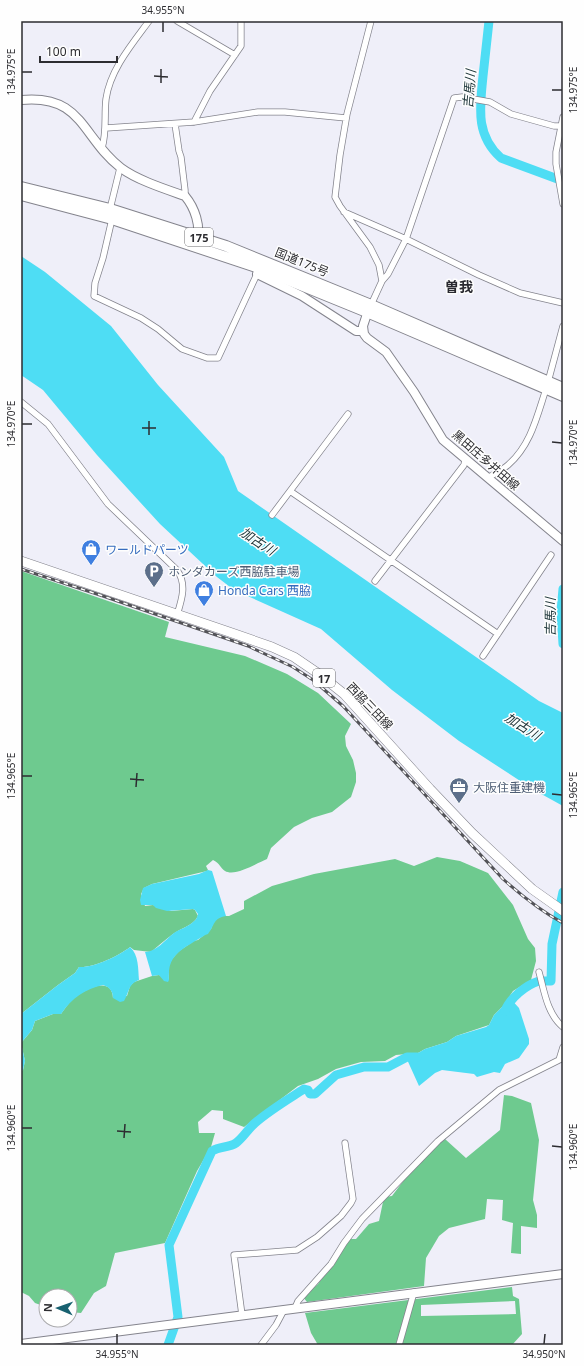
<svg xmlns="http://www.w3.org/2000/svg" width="584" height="1366" font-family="'Noto Sans','Noto Sans JP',sans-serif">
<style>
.forest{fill:#6eca8f;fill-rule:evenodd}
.water{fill:#4eddf4}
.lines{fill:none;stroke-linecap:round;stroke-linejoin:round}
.river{stroke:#4eddf4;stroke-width:9}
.street-casing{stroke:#84848d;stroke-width:7}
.secondary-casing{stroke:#84848d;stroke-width:10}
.primary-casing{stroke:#84848d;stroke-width:10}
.highway-casing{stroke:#84848d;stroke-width:12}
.street{stroke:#fff;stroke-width:5.5}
.secondary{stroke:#fff;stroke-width:8}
.primary{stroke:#fff;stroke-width:9}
.highway{stroke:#fff;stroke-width:10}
.rail-casing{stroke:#535358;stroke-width:3}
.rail{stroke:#fefefe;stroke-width:1.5;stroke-dasharray:4.5;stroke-linecap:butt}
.ticks{fill:none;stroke:#2d2d31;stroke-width:1.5}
.labels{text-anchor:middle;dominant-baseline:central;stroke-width:3;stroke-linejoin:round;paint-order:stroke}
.shield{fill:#fefefe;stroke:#6c6c6e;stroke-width:1}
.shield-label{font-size:11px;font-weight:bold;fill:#2d2d31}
.street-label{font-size:12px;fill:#2d2d31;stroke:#fefefe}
.shop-label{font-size:12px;fill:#366cbe;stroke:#fefefe;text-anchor:start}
.service-label{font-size:12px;fill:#4e5e75;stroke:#fefefe;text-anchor:start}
.water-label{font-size:13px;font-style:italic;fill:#1c3438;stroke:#fefefe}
.quarter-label{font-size:14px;font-weight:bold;fill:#292930;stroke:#fefefe}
.neatline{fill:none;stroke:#2d2d31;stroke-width:1.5}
.ticks-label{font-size:10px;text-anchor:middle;fill:#2d2d31}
</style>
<rect width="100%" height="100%" fill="#efeff9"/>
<path class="forest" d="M 21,571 L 169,622 L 165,637 L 245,656 L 287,674 L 318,693 L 351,724 L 345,736 L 346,746 L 353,760 L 356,773 L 356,782 L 351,797 L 332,812 L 312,818 L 294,827 L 271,848 L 267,859 C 257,863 235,877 225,871 C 220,868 221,864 213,860 L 206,866 L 208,870 L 207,871 L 152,884 L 144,888 L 141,894 L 145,906 L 153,905 L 171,911 L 193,909 L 195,910 L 198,916 C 193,926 181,928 173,934 C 165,940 158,946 151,952 L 134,950 L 130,947 C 119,956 93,968 79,967 L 75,973 L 58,985 L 21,1014 Z
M 437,857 L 460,861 L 488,873 L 513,905 L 528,939 L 535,948 L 536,961 L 531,980 L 513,991 L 503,1006 L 494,1015 L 489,1025 L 456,1036 L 447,1042 L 425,1049 L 418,1053 L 396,1055 L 385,1061 L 361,1062 L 336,1069 L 318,1079 L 298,1086 L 244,1127 L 223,1119 L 223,1111 L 212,1110 L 198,1122 L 199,1133 L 215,1133 L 211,1147 L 197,1171 L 165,1243 L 115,1253 L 106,1286 L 94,1293 L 81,1313 L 70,1312 L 70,1296 L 46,1296 L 46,1307 L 35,1303 L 29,1296 L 21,1292 L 21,1071 L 23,1070 L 25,1061 L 21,1043 L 32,1030 L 35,1021 L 53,1014 L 61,1014 C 66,1007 71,999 78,995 C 90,987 112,977 113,998 L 127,996 L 130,986 L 134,982 L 152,976 L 159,975 L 169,980 L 168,968 L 172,959 L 179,951 L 188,945 L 193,941 L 198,940 L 211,929 L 214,921 L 221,916 L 229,916 L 244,909 L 244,901 L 272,886 L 314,874 L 395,859 L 414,866 Z
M 504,1095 L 512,1096 L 531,1103 L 539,1140 L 533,1200 L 537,1215 L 537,1228 L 521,1226 L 521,1254 L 511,1253 L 513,1223 L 502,1220 L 503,1200 L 487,1199 L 485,1219 L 449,1228 L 439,1236 L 426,1258 L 424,1286 L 307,1302 L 303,1297 L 318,1284 L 350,1239 L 356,1239 L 369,1224 L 379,1221 L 384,1197 L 392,1196 L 419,1160 L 445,1139 L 466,1158 L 500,1130 Z
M 512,1287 L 513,1296 L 519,1299 L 522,1334 L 512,1345 L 318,1345 L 311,1333 L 305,1313 ZM 515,1301 L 516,1314 L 421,1316 L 421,1305 Z"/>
<path class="water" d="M 21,256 L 45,272 L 111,326 L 158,385 L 224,457 L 238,491 L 539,701 L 563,713 L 563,806 L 534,790 L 459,741 L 392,690 L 321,629 L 234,590 L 217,577 L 160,524 L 97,455 L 43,390 L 21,375 Z
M 208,870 L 212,871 L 226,916 C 213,918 215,925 208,934 C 204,935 201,938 197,940 C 193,942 191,944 187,946 C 172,956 168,963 169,980 L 168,982 L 164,981 L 159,975 L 152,976 L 145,952 C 156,952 165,940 174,933 C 180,929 188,927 193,922 C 196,920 197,918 198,914 L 195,910 L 193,909 L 167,911 L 156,908 L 153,905 L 141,905 L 140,900 L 143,888 L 152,884 L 199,874 Z
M 130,947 C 139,955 138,969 139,980 C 128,984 129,993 124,1001 L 120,1002 L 113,998 C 113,992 110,987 103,985 C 85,989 72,998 61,1014 L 53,1014 L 35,1021 L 32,1030 L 21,1043 L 25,1061 L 23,1070 L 21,1071 L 21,1014 L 58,985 L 75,973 L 79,967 C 93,968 119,956 130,947 Z
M 509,997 L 519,1008 L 529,1039 L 529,1044 L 519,1058 L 505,1064 L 500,1073 L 494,1072 L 477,1077 L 474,1074 L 442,1070 L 435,1073 L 419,1086 L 405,1055 L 418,1053 L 425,1049 L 447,1042 L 456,1036 L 486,1027 L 489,1025 L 494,1015 L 503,1006 Z"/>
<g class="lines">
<path class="river" d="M 489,21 C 487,39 485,58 483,76 C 480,107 475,135 501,158 L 563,181
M 563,589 L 561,612 L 563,644
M 543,981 L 551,981 L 552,944 L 563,892
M 505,1011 C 510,998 526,985 539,981
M 168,1345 L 178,1317 L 169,1245 L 212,1151 C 220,1146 229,1148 236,1143 C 243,1138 248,1129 255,1123 C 270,1110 287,1100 304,1089 L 308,1090 L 310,1094 L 315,1094 L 336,1075 L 364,1067 L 388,1067 L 407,1057 L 417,1057"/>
<defs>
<path id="street" d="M 177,21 L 235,55
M 371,21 L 347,114 L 340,155 L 335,197 L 340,206 L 370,247 L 379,265 L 382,281
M 563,117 L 556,152 L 556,164 L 563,204
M 194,122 L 210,91 L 241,46 L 241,21
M 175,124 L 179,151 L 181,157 L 185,190 L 185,196
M 106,128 L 194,122 L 258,112 L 285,112 L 346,118
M 102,148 C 107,131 104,116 106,99 C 110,70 132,44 149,21
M 110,209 L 120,168
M 344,212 L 406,239 L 479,275 L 520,293 L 563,303
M 112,219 L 103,258 L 95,283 L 94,296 L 141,318 L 158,329 L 182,349 L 207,358 L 218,358 L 257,274
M 371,305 L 382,281 L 388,274 L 406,239 L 454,98 L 462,97 L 490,102 L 511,114 L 554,126 L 561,126
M 548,382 L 563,326
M 21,402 L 48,424 L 108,504 L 177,570 C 187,584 182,599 177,615
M 488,478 C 494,474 502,470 508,465 C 531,445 537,416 546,389
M 290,491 L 498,634
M 272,515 L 348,414
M 375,581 L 464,465 L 465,460
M 483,656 L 551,555
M 539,972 C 544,990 547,1014 563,1027
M 559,1060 L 563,1047
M 295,1308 L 298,1301 L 331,1264 L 344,1243 L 362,1219 L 438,1141 L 499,1090 L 563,1058
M 242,1315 L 234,1255 L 297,1250 L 317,1237 L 341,1216 L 351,1203 L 353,1199 L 345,1143
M 261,1345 L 276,1325 L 284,1310
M 399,1345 L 414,1292"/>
<path id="secondary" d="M 21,100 C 83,94 81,137 121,168 C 137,180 165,189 185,196 C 195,208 201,226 197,241
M 259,268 L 257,274 L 302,296 L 356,331 L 363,331
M 369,308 L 363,326 L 364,334 L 367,338 L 386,352 L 414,392 L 443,440 L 563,541
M 21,1344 L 563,1274"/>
<path id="primary" d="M 21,561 L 235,634 L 272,647 L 294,657 L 319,674 L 344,694 L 430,789 L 472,833 L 532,889 L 563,911"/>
<path id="highway" d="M 21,187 L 110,209 L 226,246 L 371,305 L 563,388
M 21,195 L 112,219 L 259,268 L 367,312 L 563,396"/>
</defs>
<use href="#street" class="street-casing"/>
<use href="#secondary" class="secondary-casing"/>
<use href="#primary" class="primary-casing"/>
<use href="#highway" class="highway-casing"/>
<use href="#street" class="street"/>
<use href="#secondary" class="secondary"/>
<use href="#primary" class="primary"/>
<use href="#highway" class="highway"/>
<defs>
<path id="rail" d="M 21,569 L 103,596 L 248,646 L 293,667 L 313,680 L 343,706 L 503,879 C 522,896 541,911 563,923"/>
</defs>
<use href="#rail" class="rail-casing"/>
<use href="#rail" class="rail"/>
</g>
<path class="ticks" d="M 163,32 L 163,22M 22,72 L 32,72M 154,76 L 168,77M 161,83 L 161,69M 552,90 L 562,90M 22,424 L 32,424M 142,428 L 156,428M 149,435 L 149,421M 552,442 L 562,443M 22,776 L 32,776M 130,779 L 144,780M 136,787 L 137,773M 552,794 L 562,795M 22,1128 L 32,1128M 117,1131 L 131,1132M 124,1138 L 125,1124M 552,1146 L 562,1147M 117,1344 L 117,1334M 544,1344 L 545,1334"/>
<defs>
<symbol id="shop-pin" viewBox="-11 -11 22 30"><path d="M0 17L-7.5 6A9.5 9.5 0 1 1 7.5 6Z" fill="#3f7fe0" stroke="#fefefe"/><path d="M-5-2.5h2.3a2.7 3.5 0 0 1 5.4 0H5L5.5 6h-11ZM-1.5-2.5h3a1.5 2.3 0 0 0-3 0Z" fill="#fff"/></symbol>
<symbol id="parking-pin" viewBox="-11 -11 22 30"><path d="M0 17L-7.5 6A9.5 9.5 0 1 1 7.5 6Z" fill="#5c6f8a" stroke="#fefefe"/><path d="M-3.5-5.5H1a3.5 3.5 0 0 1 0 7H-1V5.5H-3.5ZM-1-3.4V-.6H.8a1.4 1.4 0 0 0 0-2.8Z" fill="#fff"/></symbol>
<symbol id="office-pin" viewBox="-11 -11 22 30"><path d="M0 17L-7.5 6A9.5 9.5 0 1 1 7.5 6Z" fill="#5c6f8a" stroke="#fefefe"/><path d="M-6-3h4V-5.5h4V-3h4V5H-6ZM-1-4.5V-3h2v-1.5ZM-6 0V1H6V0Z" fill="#fff"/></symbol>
</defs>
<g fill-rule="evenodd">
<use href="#shop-pin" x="80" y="538" width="22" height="30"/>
<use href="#parking-pin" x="143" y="560" width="22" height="30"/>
<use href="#shop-pin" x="193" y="579" width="22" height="30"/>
<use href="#office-pin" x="448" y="776" width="22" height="30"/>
</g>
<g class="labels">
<g class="shield">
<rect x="185" y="228" width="28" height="18" rx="3"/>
<rect x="313" y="669" width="22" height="18" rx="3"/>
</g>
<g class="shield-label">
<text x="199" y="237">175</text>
<text x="324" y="678">17</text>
</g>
<g class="street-label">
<text transform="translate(302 262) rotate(22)">国道175号</text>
<text transform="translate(486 460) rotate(41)">黒田庄多井田線</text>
<text transform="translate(370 706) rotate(46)">西脇三田線</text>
</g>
<g class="shop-label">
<text x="105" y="549">ワールドパーツ</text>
<text x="218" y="590">Honda Cars 西脇</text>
</g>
<g class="service-label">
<text x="168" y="571">ホンダカーズ西脇駐車場</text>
<text x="473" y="787">大阪住重建機</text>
</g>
<g class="water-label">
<text transform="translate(469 89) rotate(-85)">吉馬川</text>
<text transform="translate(258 541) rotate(33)">加古川</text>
<text transform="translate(550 617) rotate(-90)">吉馬川</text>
<text transform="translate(523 726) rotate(32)">加古川</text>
</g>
<g class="quarter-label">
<text x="459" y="286">曽我</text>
</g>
</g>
<rect width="584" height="1366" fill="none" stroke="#fefefe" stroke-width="44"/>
<g transform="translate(58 1308) rotate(272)"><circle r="19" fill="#fefefe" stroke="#aaaaac"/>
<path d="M0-3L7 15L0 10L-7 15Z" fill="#17606f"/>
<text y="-6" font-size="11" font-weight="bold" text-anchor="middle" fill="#2d2d31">N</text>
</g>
<path d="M40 56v6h77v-6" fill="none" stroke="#2d2d31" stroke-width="2"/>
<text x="46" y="56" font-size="12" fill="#2d2d31" stroke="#fefefe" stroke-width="3" paint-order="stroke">100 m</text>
<rect x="22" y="22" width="540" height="1322" class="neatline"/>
<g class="ticks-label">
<text x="163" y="14">34.955°N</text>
<text transform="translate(11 72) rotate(-90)" y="4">134.975°E</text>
<text transform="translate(573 90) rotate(-90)" y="4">134.975°E</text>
<text transform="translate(11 424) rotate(-90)" y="4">134.970°E</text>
<text transform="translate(573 443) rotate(-90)" y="4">134.970°E</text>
<text transform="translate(11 776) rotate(-90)" y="4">134.965°E</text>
<text transform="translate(573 795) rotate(-90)" y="4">134.965°E</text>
<text transform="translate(11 1128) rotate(-90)" y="4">134.960°E</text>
<text transform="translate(573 1147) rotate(-90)" y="4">134.960°E</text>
<text x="117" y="1358">34.955°N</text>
<text x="544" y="1358">34.950°N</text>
</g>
</svg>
